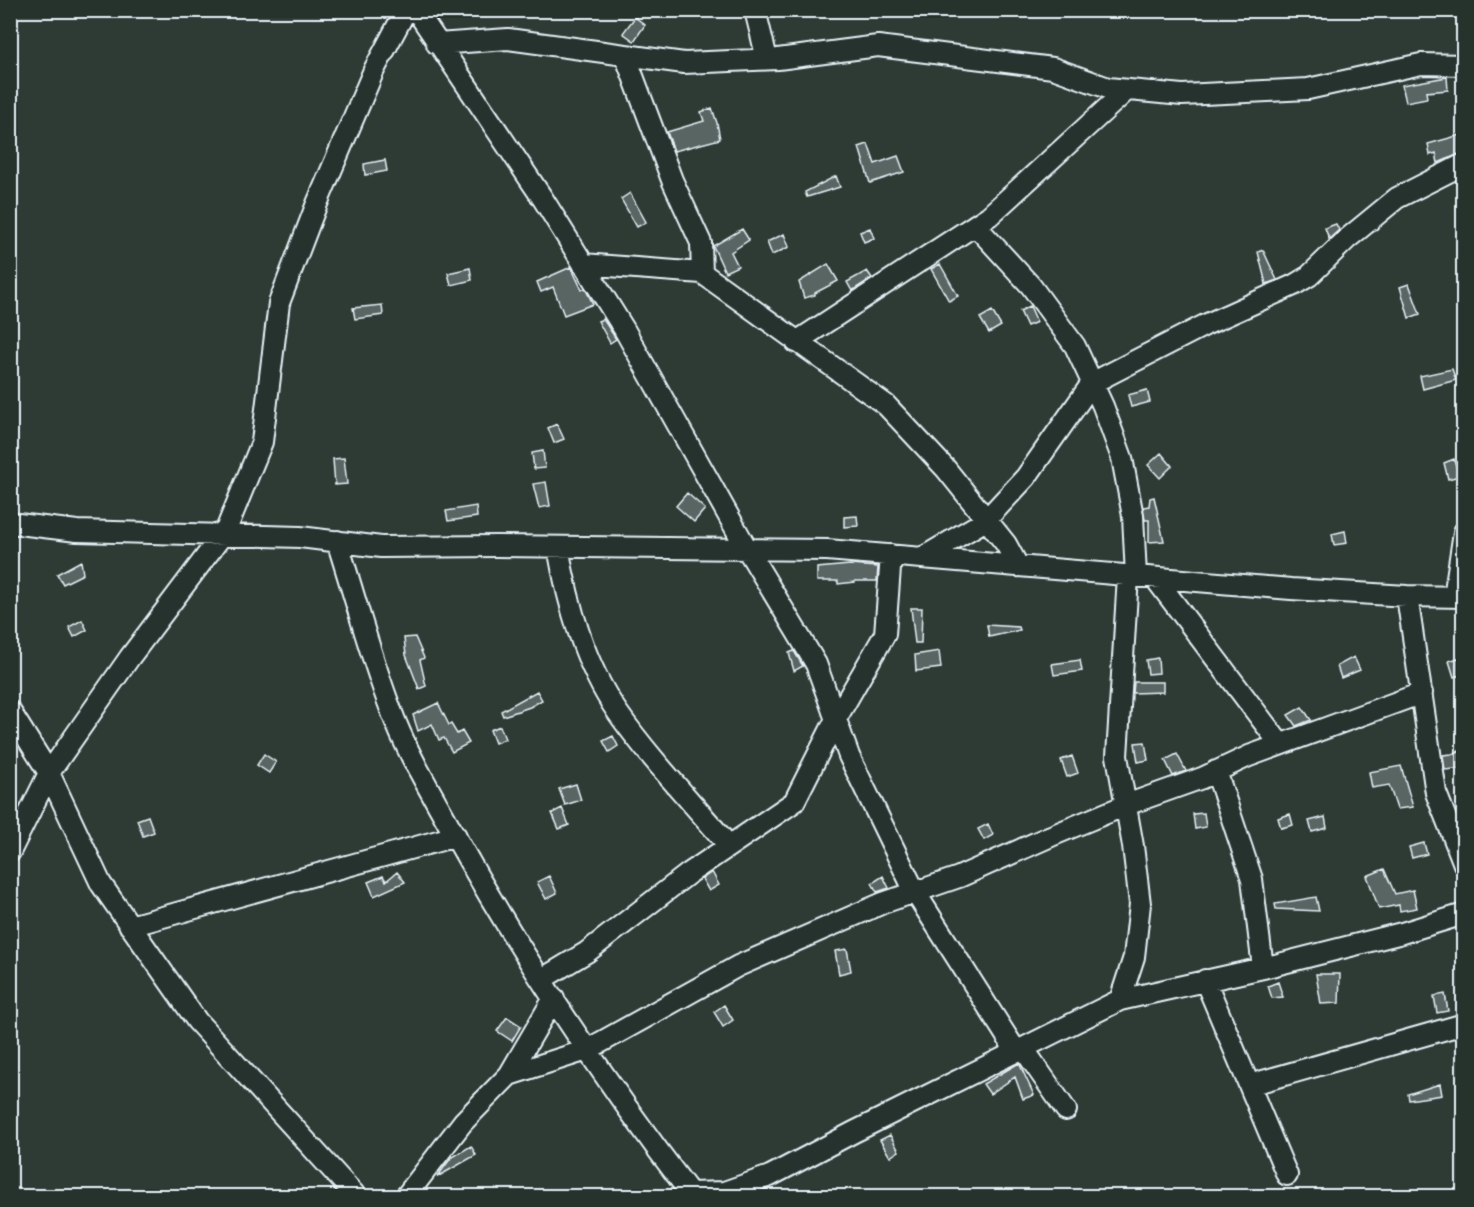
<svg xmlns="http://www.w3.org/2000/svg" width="1474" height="1207" font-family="'Playpen Sans',sans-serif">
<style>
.building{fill:#596563;stroke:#e8f1f8;stroke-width:1.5}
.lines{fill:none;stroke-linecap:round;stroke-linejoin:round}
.minor-casing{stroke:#e8f1f8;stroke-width:24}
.minor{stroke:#26332d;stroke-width:20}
</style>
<rect width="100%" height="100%" fill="#2e3b35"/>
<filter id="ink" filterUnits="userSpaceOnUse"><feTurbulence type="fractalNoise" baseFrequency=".0167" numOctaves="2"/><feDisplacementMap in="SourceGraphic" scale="12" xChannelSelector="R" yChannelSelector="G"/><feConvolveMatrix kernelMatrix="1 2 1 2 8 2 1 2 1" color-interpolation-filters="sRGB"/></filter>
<g filter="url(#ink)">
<path class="building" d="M 635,17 L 645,25 L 634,41 L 623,33 Z
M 1447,77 L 1448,90 L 1426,92 L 1427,98 L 1406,102 L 1402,85 Z
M 712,108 L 717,123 L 720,139 L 674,151 L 667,132 L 704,121 L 701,112 Z
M 1464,134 L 1464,152 L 1438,163 L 1436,153 L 1430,155 L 1428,144 Z
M 868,144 L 875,164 L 898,156 L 904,172 L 870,183 L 859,147 Z
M 385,160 L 387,171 L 365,175 L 364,164 Z
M 836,176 L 840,187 L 807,197 L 805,192 Z
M 630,193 L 646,222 L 637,227 L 621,199 Z
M 1336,224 L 1339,230 L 1329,239 L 1325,228 Z
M 870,228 L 874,238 L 864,242 L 860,232 Z
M 742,229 L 749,240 L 731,252 L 738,266 L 725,272 L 713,246 Z
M 784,234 L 789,247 L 772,255 L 767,242 Z
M 1263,250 L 1277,280 L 1266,284 L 1258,252 Z
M 828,264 L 838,281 L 815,293 L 815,295 L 804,298 L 799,282 Z
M 940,264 L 958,296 L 949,301 L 931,269 Z
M 571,267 L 582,290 L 585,288 L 593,304 L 564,315 L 553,287 L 541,292 L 537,282 Z
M 470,268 L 472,280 L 451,285 L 448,273 Z
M 867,271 L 872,278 L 852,291 L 847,282 Z
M 1409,284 L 1420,314 L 1409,318 L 1400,287 Z
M 382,305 L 383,315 L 355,319 L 353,308 Z
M 1030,306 L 1037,322 L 1027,326 L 1020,311 Z
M 992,311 L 1001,326 L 989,333 L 980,318 Z
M 603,319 L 616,339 L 610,343 L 598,321 Z
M 1452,369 L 1456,380 L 1423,389 L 1420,376 Z
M 1147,390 L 1150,402 L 1131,407 L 1128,395 Z
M 557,424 L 564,439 L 554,443 L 548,428 Z
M 543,451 L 545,468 L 534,469 L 532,453 Z
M 1161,453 L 1172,466 L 1160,478 L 1148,465 Z
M 344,458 L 347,484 L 335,485 L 333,459 Z
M 1454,459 L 1459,476 L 1448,479 L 1444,463 Z
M 546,482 L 550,506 L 539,508 L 533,484 Z
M 687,493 L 705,509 L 694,522 L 676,506 Z
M 1154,497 L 1164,541 L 1149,542 L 1149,520 L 1145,520 L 1143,507 L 1149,506 L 1150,498 Z
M 476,506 L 477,517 L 448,521 L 446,511 Z
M 857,516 L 858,526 L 844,527 L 844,517 Z
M 1345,531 L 1347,543 L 1334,545 L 1332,534 Z
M 81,561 L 83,574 L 63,584 L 57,574 Z
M 850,565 L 878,567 L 877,581 L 855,581 L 855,582 L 838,584 L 838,581 L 817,581 L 817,568 Z
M 911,608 L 922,608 L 921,643 L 915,643 Z
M 82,620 L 87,630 L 74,637 L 69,627 Z
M 987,625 L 1019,627 L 1020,630 L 989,637 Z
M 415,637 L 424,658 L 420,660 L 426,686 L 419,689 L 406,655 L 404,638 Z
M 794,651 L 803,666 L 794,671 L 789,653 Z
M 939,651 L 941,668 L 916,671 L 915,655 Z
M 1354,657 L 1360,670 L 1341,678 L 1337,666 Z
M 1461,657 L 1464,674 L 1454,677 L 1449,661 Z
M 1158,658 L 1159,673 L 1148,674 L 1146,660 Z
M 1080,660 L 1082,671 L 1054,675 L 1052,664 Z
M 1134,682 L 1163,682 L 1163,692 L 1133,693 Z
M 537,691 L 542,700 L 530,707 L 503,716 L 501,711 Z
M 438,703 L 449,725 L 451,724 L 457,734 L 462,731 L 469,743 L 452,752 L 444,738 L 439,740 L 432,724 L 418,731 L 413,715 Z
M 1302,707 L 1311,720 L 1296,726 L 1288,715 Z
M 500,726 L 505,739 L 495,743 L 490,730 Z
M 613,736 L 618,746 L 609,752 L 603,741 Z
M 1145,742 L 1148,760 L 1138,762 L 1135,743 Z
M 1464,749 L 1464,768 L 1445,770 L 1443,755 L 1452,754 Z
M 264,754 L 276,762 L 269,773 L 257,765 Z
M 1177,754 L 1186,771 L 1173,776 L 1165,760 Z
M 1072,756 L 1078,773 L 1067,777 L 1061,760 Z
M 1401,766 L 1413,807 L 1397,809 L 1389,785 L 1372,788 L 1369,772 Z
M 576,784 L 581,800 L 565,805 L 559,789 Z
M 562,808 L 569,825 L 559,829 L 552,813 Z
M 1204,813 L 1206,827 L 1195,829 L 1193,814 Z
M 1290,814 L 1293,825 L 1281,828 L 1278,818 Z
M 148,816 L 154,832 L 143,836 L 137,820 Z
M 1325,817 L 1327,828 L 1312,832 L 1309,821 Z
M 988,824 L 993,835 L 984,840 L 978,829 Z
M 1424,843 L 1427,854 L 1412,858 L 1409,847 Z
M 1384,869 L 1395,894 L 1413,890 L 1417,908 L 1400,911 L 1399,905 L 1379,909 L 1367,876 Z
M 397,872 L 405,882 L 374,896 L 368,882 L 383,876 L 386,881 Z
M 712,872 L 719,885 L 709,891 L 702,879 Z
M 549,876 L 557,893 L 546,899 L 537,882 Z
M 883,876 L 889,888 L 877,892 L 872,883 Z
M 1316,897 L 1319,911 L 1276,909 L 1275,904 Z
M 847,949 L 851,971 L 839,974 L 835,951 Z
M 1316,974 L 1340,974 L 1339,1003 L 1321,1004 Z
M 1278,982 L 1283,997 L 1272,998 L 1268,986 Z
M 1445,994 L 1448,1011 L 1437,1013 L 1434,996 Z
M 724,1005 L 733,1020 L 723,1027 L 714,1012 Z
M 507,1017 L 521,1026 L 512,1041 L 497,1031 Z
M 1019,1063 L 1034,1095 L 1023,1099 L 1015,1077 L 990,1094 L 983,1084 Z
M 1440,1084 L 1442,1095 L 1409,1100 L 1408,1094 Z
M 890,1135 L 899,1151 L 890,1157 L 880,1140 Z
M 471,1146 L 476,1155 L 437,1177 L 451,1158 Z"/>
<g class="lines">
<defs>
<path id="minor" d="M 416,10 L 543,199 L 624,329 L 747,549 L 816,664 L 849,756 L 915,892 L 1016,1051
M 755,10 L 767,59
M 437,44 L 508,39 L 684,63 L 778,59 L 878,46 L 1053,68 L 1108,88 L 1182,95 L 1308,89 L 1421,64 L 1464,65
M 625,55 L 672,180 L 701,243 L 702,273
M 975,225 L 1031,286 L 1075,346 L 1103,406 L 1122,458 L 1133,516 L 1136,576
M 583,264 L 702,273 L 886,405 L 946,469 L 1006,544 L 1018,566
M 796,342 L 989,216 L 1127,90
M 10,523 L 77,531 L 300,537 L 381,547 L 497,546 L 827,550 L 1291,589 L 1407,596 L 1464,597
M 337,541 C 355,597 370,655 391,710 C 407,754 433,795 455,836 C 524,960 604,1080 690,1193
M 558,547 C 568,604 584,664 618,713 C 651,760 692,802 729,846
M 922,558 L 986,520 L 1026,477 L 1092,383 L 1205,325 L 1294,285 L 1309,276 L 1347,239 L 1397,198 L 1464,164
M 1155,578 L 1280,744
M 1407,596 L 1436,793 L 1464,864
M 1454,597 L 1464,532
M 10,711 L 49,773 L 101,884 L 197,1021 L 356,1196
M 1216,771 L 1252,879 L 1263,968
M 10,852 L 49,773 L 130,657 L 226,530 L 262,442 L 279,303 L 316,206 L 374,70 L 406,10
M 130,926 L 456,836
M 542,979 L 587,952 L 688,874 L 794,802 L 836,719 L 885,634 L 891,555
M 1205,980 L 1287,1175
M 1120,1000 L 1134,957 L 1140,904 L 1133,846 L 1117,756 L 1128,576
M 1023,1048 L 1066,1110
M 509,1075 L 554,998
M 1249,1085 L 1464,1024
M 406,1196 L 463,1122 L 509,1075 L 587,1050 L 738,966 L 883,903 L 959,877 L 1051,836 L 1126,805 L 1202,778 L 1249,756 L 1422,693
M 684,1196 L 690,1193 L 724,1192 L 770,1176 L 854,1132 L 1120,1000 L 1263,968 L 1402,933 L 1464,914"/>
</defs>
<use href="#minor" class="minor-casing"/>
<use href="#minor" class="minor"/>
</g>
</g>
<rect width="1474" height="1207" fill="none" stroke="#26332d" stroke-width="36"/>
<rect x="18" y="18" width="1438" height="1171" fill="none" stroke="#e8f1f8" stroke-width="2" filter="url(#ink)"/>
</svg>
